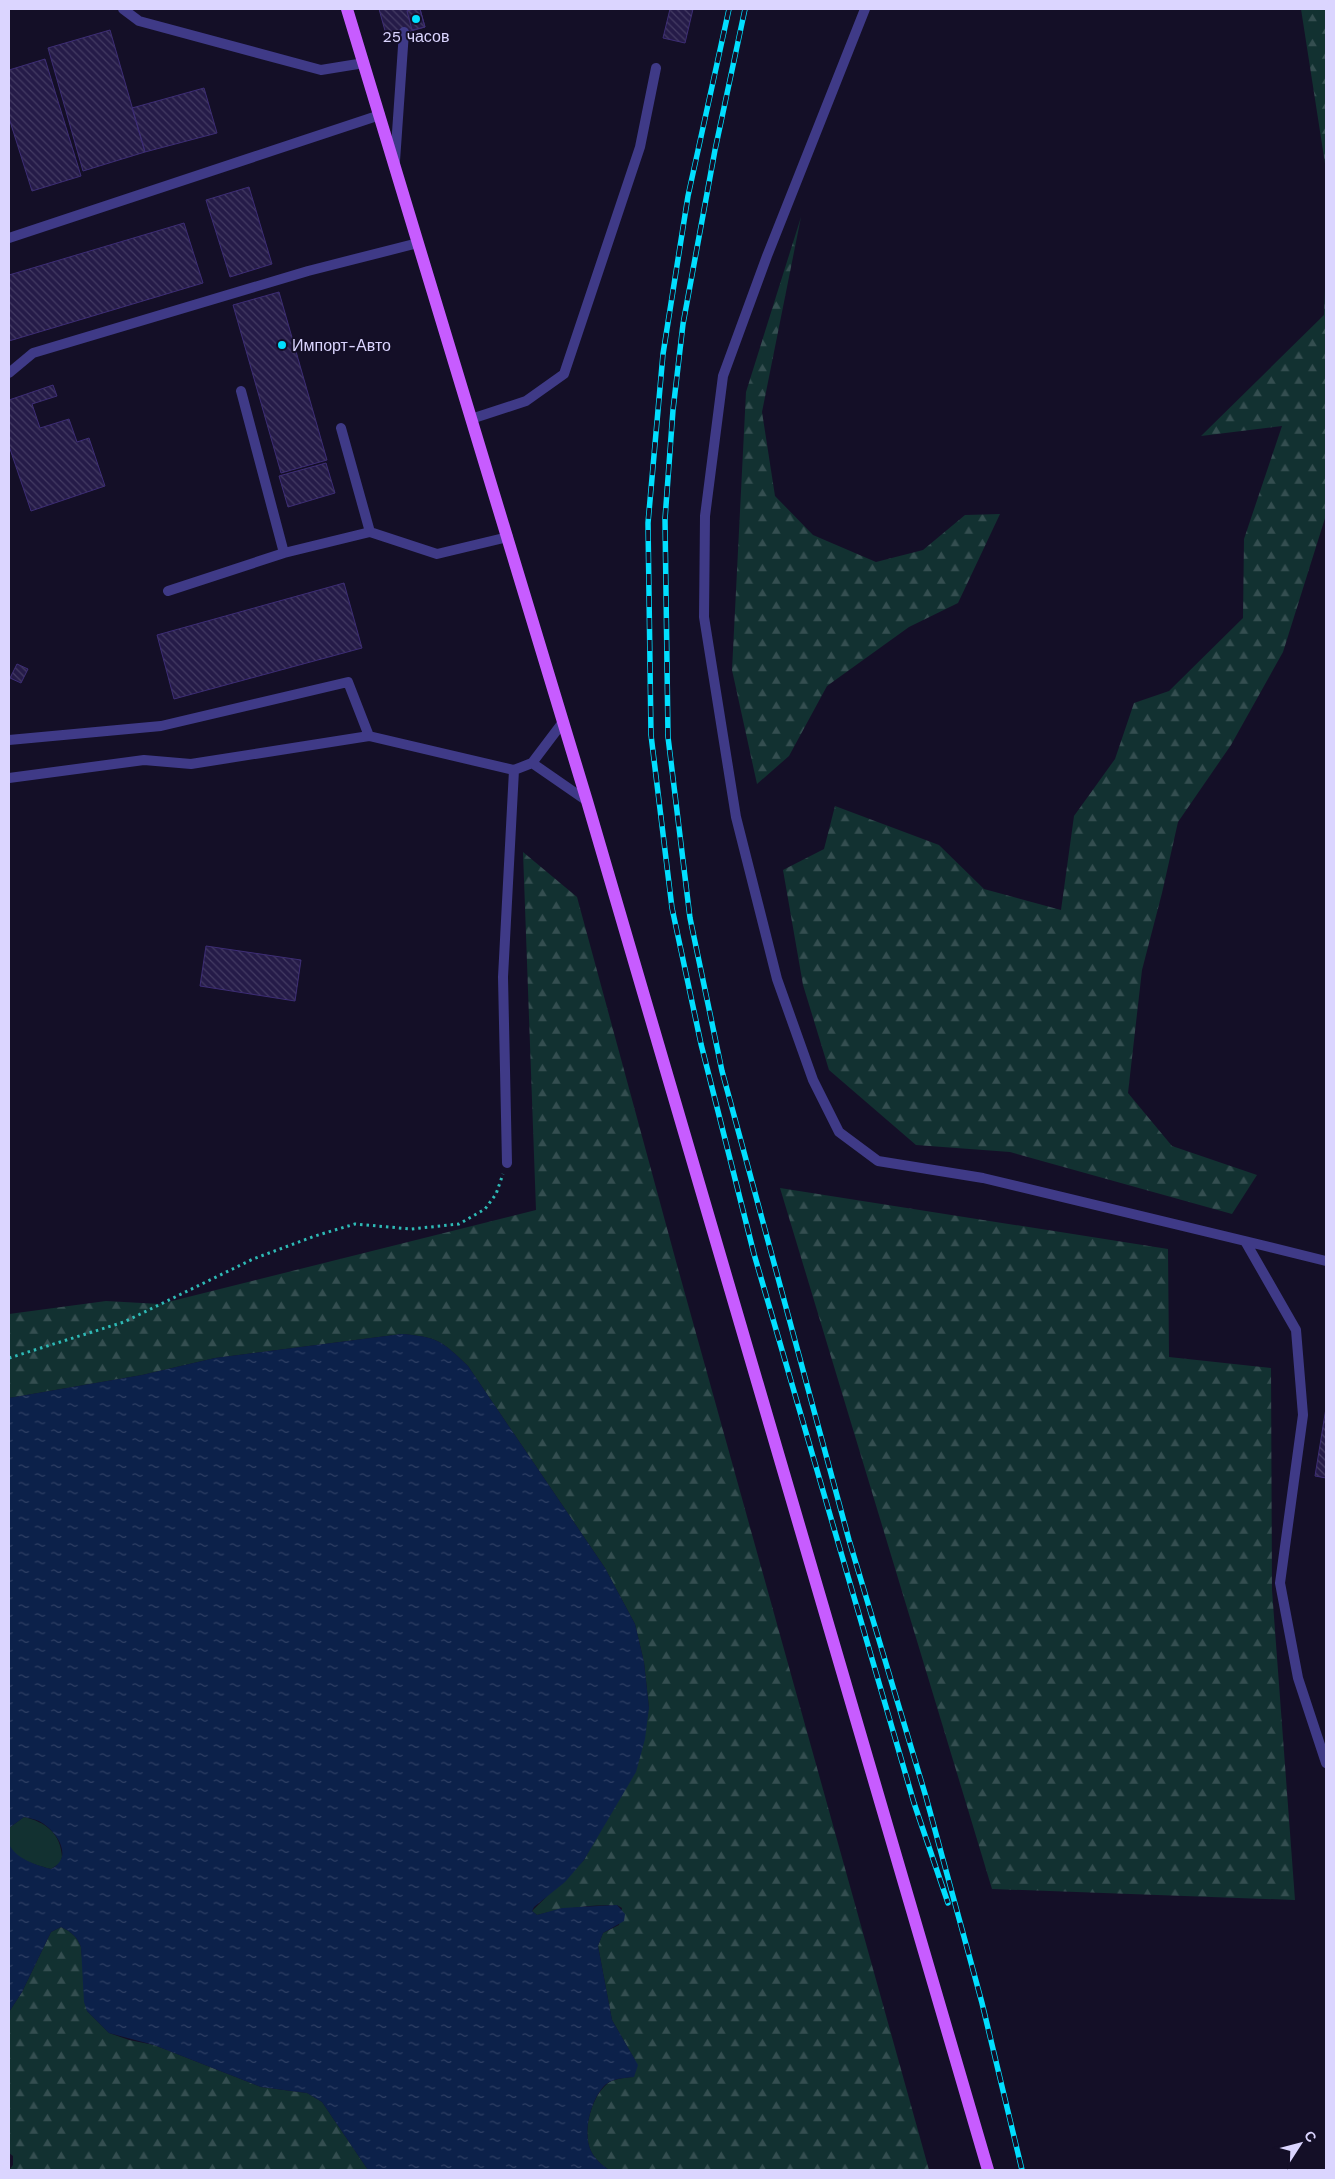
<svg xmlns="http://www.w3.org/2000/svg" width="1335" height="2179" font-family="'Work Sans',sans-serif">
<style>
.grass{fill:#123131}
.forest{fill:url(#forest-firs)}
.water{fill:url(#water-ripples)}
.building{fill:url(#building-back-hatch);stroke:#3d2d75}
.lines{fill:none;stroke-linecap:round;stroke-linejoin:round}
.path{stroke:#2ebab6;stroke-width:3;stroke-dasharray:2.5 4;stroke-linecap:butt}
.service{stroke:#3f3a87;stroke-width:10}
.primary{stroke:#c75cff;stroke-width:12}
.rail-casing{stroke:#01dfff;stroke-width:5.5}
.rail{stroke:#140f27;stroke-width:4;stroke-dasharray:11;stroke-linecap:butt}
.poi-dot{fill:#01dfff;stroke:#140f27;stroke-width:2}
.labels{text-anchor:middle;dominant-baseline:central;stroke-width:4;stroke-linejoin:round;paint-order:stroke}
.poi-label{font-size:16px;fill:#dbd5ff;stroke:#140f27}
</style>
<defs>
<pattern id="forest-firs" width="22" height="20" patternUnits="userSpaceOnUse" patternTransform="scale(1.25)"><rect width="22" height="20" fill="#123131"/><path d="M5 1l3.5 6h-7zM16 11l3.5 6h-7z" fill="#344e50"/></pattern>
<pattern id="water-ripples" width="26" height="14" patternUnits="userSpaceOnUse" patternTransform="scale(1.25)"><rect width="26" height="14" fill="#0c214a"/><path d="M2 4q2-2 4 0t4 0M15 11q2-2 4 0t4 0" fill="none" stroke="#2f4065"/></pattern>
<pattern id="building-back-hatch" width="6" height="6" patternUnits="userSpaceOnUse" patternTransform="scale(1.25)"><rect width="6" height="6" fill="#251b48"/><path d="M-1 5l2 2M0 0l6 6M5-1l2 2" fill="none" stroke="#443b63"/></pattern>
</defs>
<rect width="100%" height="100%" fill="#140f27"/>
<path class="grass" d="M 24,1817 C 46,1822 61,1834 62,1857 L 60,1863 L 51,1869 C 39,1866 13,1859 9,1845 C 8,1840 9,1833 9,1828 Z"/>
<path class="forest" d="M 1301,9 L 1326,9 L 1326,170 Z
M 801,217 L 762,412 L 775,496 L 813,535 L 876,562 L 923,550 L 965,515 L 1000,514 L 958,603 L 909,627 L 827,686 L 789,756 L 757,784 L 732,670 L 746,392 Z
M 1326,263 L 1326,515 L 1283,652 L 1231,745 L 1178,822 L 1162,893 L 1142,970 L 1128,1093 L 1172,1146 L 1257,1175 L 1232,1214 L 1010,1152 L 916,1145 L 829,1070 L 803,985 L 783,870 L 824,849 L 835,806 L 939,845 L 984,889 L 1061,910 L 1074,816 L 1115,759 L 1134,703 L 1169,691 L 1243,618 L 1244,539 L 1282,426 L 1201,436 L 1324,315 Z
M 523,852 L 577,897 L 677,1265 L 929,2170 L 609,2170 C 602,2165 595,2159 591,2151 C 582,2133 591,2099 605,2086 C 612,2078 624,2078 634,2077 L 635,2060 L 612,2020 L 598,1946 L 603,1933 L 619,1925 L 622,1908 L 617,1905 C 589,1905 563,1908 537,1915 L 532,1911 L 584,1860 L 605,1820 L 649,1708 L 644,1662 L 635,1624 L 605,1568 L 468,1366 C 442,1341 438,1337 402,1334 L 215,1358 L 142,1375 L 9,1398 L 9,1314 L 106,1301 L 160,1304 L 536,1210 Z
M 780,1188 L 1168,1249 L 1169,1357 L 1271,1368 L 1272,1590 L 1295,1900 L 992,1889 Z
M 61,1927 C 72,1932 77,1937 81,1947 L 87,2011 L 109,2033 L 129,2040 L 154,2045 L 261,2087 L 307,2093 L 322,2102 L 368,2170 L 9,2170 L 13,2165 L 13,2156 L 9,2153 L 9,2012 L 22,1992 L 51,1932 Z"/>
<path class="water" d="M 402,1334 C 438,1337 442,1341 468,1366 L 605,1568 L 635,1624 L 644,1662 L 649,1708 L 645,1739 L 636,1772 L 584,1860 L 565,1882 L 534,1907 L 532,1911 L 537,1915 L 562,1908 L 617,1905 L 625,1914 L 624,1921 L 603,1933 L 598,1946 L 612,2020 L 638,2065 L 634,2077 C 624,2078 613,2078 605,2085 C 591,2099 582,2133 591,2151 C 595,2159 602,2165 609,2170 L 368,2170 L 322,2102 L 307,2093 L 261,2087 L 154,2045 L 109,2033 L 87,2011 L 84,2002 L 81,1947 C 77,1937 72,1932 61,1927 L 51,1932 L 22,1992 L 9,2012 L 9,1844 C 16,1859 36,1865 51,1869 C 75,1857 56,1830 39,1821 C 35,1819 29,1818 24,1817 L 9,1828 L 9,1398 L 142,1375 L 215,1358 Z"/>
<path class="building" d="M 379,9 L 420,9 L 425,27 L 387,38 Z
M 414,9 L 420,9 L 425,27 L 412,30 L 407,11 Z
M 670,9 L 693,9 L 685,43 L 663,38 Z
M 110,30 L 145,152 L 83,171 L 48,48 Z
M 45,59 L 81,176 L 32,191 L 9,118 L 9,70 Z
M 204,88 L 217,133 L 145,152 L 132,108 Z
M 249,187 L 272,264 L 230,277 L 206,200 Z
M 184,223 L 203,283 L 9,341 L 9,275 Z
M 279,292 L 327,460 L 281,473 L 233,305 Z
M 53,385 L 57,396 L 32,404 L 40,428 L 69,419 L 77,442 L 89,438 L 105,486 L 31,511 L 9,446 L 9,400 Z
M 326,463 L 335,493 L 288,507 L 279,476 Z
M 344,583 L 362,648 L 174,699 L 157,635 Z
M 17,664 L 28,669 L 21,683 L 10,678 Z
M 206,946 L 301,960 L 295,1001 L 200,986 Z
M 1326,1408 L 1326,1478 L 1315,1476 Z"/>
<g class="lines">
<path class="path" d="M 9,1358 L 124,1322 L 253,1259 L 315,1236 L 355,1224 L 411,1229 L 459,1224 L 485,1209 L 496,1194 L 503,1174"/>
<path class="service" d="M 123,9 L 139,21 L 321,70 L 364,63
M 865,9 L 767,256 L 723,376 L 705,516 L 704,617 L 736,817 L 777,979 L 813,1080 L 839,1132 L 878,1161 L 983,1178 L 1245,1241 L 1296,1330 L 1303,1415 L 1280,1583 L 1298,1678 L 1326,1763
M 395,161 L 404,32
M 9,238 L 380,115
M 9,373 L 33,353 L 308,271 L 418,243
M 241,391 L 284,553
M 471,419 L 526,401 L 564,374 L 640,147 L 656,68
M 341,428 L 370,532
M 168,591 L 284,553 L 370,532 L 437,554 L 508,537
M 9,740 L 161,726 L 348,682 L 369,736
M 532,763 L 587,801
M 9,778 L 144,760 L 191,764 L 369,736 L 514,770 L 532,763 L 563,722
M 507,1163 L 503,977 L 514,770
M 1245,1241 L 1326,1261"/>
<path class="primary" d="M 347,9 L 587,801 L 988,2170"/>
<defs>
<path id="rail" d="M 729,9 L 688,196 L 663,354 L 648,523 L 651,735 L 672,908 L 701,1044 L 754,1254 L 914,1803 L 948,1903
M 745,9 L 715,150 L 683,324 L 673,410 L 665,519 L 668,737 L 690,918 L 722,1071 L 849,1540 L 926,1797 L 982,2003 L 1022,2170"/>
</defs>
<use href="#rail" class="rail-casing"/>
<use href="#rail" class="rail"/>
</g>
<g class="poi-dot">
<circle cx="416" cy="19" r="5"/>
<circle cx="282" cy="345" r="5"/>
</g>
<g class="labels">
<g class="poi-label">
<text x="416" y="36">25 часов</text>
<text x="292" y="345" text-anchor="start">Импорт-Авто</text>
</g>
</g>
<rect width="1335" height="2179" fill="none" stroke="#dbd5ff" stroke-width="20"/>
<g transform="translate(1300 2144) rotate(54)" stroke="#140f27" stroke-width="4" paint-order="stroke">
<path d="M0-4L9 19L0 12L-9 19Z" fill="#dbd5ff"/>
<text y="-8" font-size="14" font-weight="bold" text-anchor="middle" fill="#dbd5ff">С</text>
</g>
</svg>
